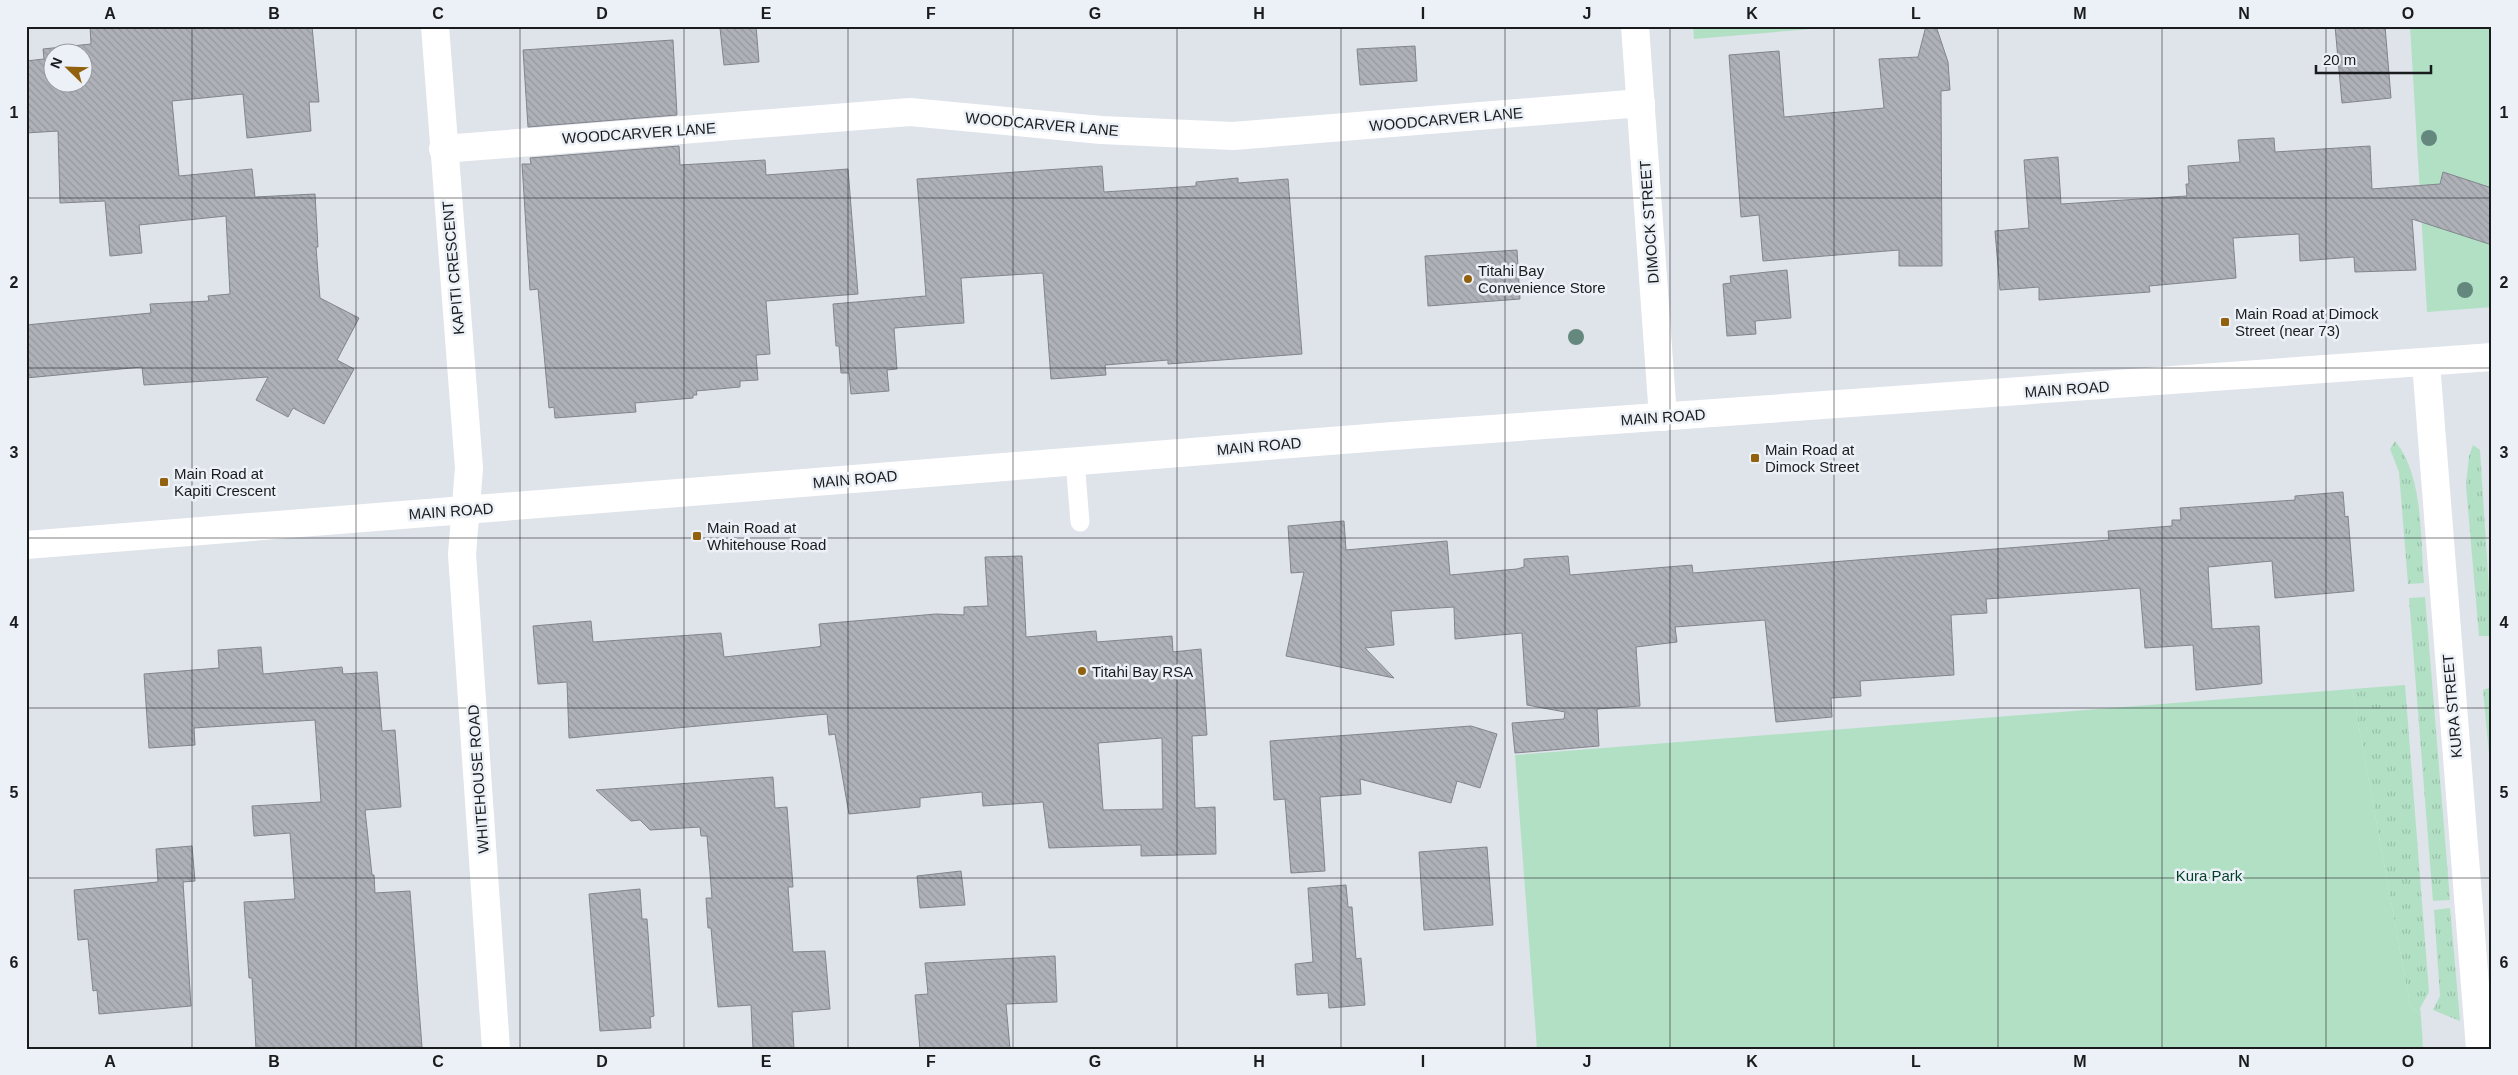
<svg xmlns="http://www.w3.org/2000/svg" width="2518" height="1075" font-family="Arial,sans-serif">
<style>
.grass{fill:url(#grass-tufts)}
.park{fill:#b2e0c5}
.building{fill:url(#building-back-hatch);stroke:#82868c;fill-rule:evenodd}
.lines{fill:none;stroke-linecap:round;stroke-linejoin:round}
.service{stroke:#fff;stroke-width:19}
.minor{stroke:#fff;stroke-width:28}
.tertiary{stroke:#fff;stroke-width:28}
.secondary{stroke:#fff;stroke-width:28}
.tree{fill:#65887e}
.grid{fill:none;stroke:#191b1d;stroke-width:1;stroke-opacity:0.55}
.poi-dot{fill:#91610d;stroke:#ecf1f7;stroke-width:2}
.labels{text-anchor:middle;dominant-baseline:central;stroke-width:5;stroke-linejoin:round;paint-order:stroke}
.street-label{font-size:15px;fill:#191b1d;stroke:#ecf1f7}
.poi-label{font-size:15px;fill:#191b1d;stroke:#ecf1f7;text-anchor:start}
.park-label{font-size:15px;fill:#013e25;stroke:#ecf1f7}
.neatline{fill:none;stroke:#191b1d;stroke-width:2}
.grid-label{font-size:16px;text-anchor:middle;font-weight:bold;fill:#191b1d}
</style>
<defs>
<pattern id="grass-tufts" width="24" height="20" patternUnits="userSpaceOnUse" patternTransform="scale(1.25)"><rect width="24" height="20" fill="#b2e0c5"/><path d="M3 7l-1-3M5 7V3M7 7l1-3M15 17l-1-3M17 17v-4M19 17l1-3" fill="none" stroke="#98c0a9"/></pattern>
<pattern id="building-back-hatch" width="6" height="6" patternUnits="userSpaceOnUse" patternTransform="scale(1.25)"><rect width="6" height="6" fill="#aeb2b8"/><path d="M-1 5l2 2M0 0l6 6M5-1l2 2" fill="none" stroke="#95989e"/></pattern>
</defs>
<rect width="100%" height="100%" fill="#dfe3ea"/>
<path class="grass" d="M 2395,441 C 2424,476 2420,538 2424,583 L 2408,584 L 2399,472 L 2390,449 Z
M 2473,445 L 2480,450 L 2492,636 L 2479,636 L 2466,486 L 2469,456 Z
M 2425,597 L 2450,900 L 2433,901 L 2409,598 Z
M 2405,685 L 2429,992 L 2420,1008 L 2421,1016 L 2410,1005 L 2352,689 Z
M 2492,687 L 2492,786 L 2483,690 Z
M 2450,908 L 2460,1021 L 2433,1010 L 2440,996 L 2434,910 Z"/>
<path class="park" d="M 1693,26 L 1847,26 L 1694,39 Z
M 2410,26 L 2492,26 L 2492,307 L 2427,312 Z
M 2352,689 L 2410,1005 L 2421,1016 L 2423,1049 L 1537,1049 L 1515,755 Z"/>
<path class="building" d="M 90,26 L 312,26 L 319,102 L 309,102 L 311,131 L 247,138 L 243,94 L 172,101 L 179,176 L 252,169 L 255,197 L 315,194 L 318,247 L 316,247 L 320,298 L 359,318 L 337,360 L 354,369 L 324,424 L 293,408 L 288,417 L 256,400 L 268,377 L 144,385 L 142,367 L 26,378 L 26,325 L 151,313 L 150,304 L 209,301 L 208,296 L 230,294 L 226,216 L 139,225 L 142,253 L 110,256 L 105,201 L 60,203 L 58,131 L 26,133 L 26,61 L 44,59 L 43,49 L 91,44 ZM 52,52 L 82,52 L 82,82 L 52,82 Z
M 756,26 L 759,62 L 724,65 L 720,28 Z
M 1926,26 L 1936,26 L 1948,62 L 1950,90 L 1941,91 L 1942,266 L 1899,266 L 1899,250 L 1763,261 L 1759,215 L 1741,217 L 1729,55 L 1779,51 L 1784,117 L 1884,108 L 1879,59 L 1918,57 Z
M 2335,26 L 2385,26 L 2391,98 L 2342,103 Z
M 673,40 L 677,115 L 528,127 L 523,50 Z
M 1415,46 L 1417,81 L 1360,85 L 1357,49 Z
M 2274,138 L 2275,152 L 2370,146 L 2372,189 L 2440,184 L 2443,172 L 2492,188 L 2492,245 L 2412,219 L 2416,270 L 2355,272 L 2354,257 L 2300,261 L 2299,234 L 2233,238 L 2236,278 L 2149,286 L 2150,292 L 2039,300 L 2039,287 L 2000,290 L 1995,231 L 2029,228 L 2024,160 L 2058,157 L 2061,204 L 2187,196 L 2186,184 L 2189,184 L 2188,166 L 2240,162 L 2238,140 Z
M 679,146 L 680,165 L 765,160 L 766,175 L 848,169 L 858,294 L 766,301 L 770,354 L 756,355 L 758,380 L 740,381 L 740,387 L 696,391 L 697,395 L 693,395 L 693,398 L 635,403 L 636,412 L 555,418 L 554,407 L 549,408 L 538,289 L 530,290 L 522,164 L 531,164 L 530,158 Z
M 1102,166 L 1104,192 L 1196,186 L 1196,182 L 1238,178 L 1238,183 L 1288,179 L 1302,354 L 1168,364 L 1168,360 L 1105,365 L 1106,375 L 1051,379 L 1043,273 L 961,278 L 964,323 L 894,328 L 897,369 L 887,370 L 889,391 L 851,394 L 849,373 L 841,373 L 839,346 L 836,346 L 833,304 L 926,296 L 917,179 Z
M 1517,250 L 1520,299 L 1428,306 L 1425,256 Z
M 1787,270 L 1791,318 L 1755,321 L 1756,334 L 1727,336 L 1723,284 L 1731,283 L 1730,276 Z
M 2343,492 L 2345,517 L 2348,516 L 2354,591 L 2275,598 L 2272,561 L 2208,567 L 2212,629 L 2259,626 L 2262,683 L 2260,684 L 2196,690 L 2193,645 L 2145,648 L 2140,588 L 1986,599 L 1987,613 L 1951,615 L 1954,675 L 1860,681 L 1861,696 L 1831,698 L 1832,717 L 1776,722 L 1765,620 L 1675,627 L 1677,642 L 1636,647 L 1640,706 L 1597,709 L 1599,746 L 1515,753 L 1512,723 L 1564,719 L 1565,712 L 1527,705 L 1522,633 L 1455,639 L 1454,607 L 1391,611 L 1394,645 L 1365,648 L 1394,678 L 1286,656 L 1304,572 L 1291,573 L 1288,526 L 1344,521 L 1346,550 L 1447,541 L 1450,575 L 1517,569 L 1524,567 L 1524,559 L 1568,556 L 1570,575 L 1692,565 L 1693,573 L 2109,540 L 2108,531 L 2172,526 L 2172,520 L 2181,520 L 2180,508 L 2295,500 L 2295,496 Z
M 1022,556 L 1026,637 L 1096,631 L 1097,642 L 1172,636 L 1173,652 L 1201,649 L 1207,735 L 1192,736 L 1195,808 L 1215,807 L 1216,854 L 1141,856 L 1141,845 L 1049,848 L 1043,802 L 983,806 L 982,792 L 920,798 L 920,807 L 849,814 L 835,734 L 829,735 L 827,714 L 569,738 L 567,682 L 538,684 L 533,626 L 591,621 L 593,642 L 721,633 L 724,657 L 817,647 L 821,646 L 819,624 L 936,614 L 964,615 L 964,607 L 988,606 L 985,557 ZM 1162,738 L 1163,809 L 1103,810 L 1098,743 Z
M 261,647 L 263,674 L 342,667 L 343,674 L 377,672 L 382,731 L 395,730 L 401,807 L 365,810 L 372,875 L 374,875 L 375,893 L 410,891 L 422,1047 L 256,1049 L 252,978 L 249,978 L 244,902 L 295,899 L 290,833 L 254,836 L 252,806 L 321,802 L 315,720 L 194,728 L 195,745 L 149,748 L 144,674 L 219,668 L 218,650 Z
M 1471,726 L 1497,734 L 1480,788 L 1457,781 L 1451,803 L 1360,779 L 1361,794 L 1320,797 L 1325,871 L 1291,873 L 1285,799 L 1274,800 L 1270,741 Z
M 773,777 L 775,808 L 787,807 L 793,887 L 788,887 L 793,952 L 825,951 L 830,1009 L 792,1012 L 794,1049 L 753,1049 L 751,1005 L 718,1007 L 711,928 L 708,928 L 706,898 L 712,898 L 707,836 L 701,836 L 700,827 L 650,830 L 640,820 L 631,821 L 596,790 Z
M 192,846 L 195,881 L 183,882 L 191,1006 L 99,1014 L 97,990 L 93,991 L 88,939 L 78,940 L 74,890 L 158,882 L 156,849 Z
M 1487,847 L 1493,925 L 1424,930 L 1419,852 Z
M 961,871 L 965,905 L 920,908 L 917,876 Z
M 1346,885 L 1348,907 L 1352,907 L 1356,959 L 1361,958 L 1365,1005 L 1329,1008 L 1328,993 L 1297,995 L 1295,964 L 1313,962 L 1308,888 Z
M 640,889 L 642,919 L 647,919 L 654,1016 L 650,1017 L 651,1028 L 600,1031 L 589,894 Z
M 1055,956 L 1057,1002 L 1006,1004 L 1010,1049 L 920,1049 L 915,995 L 928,994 L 925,963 Z"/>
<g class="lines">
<path class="service" d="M 1075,461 L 1080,522"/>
<path class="minor" d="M 435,26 L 469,468 L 462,554 L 496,1049
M 443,149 L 910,112 L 1101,130 L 1233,136 L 1641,103
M 2426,363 L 2480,1049"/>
<path class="tertiary" d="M 1635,26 L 1663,417"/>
<path class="secondary" d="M 26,545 L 1393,436 L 2492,357"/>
</g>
<g class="tree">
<circle cx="2429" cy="138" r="8"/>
<circle cx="2465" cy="290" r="8"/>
<circle cx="1576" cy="337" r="8"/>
</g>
<path class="grid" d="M 192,26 L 192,1049M 356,26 L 356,1049M 520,26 L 520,1049M 684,26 L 684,1049M 848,26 L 848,1049M 1013,26 L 1013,1049M 1177,26 L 1177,1049M 1341,26 L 1341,1049M 1505,26 L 1505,1049M 1670,26 L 1670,1049M 1834,26 L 1834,1049M 1998,26 L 1998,1049M 2162,26 L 2162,1049M 2326,26 L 2326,1049M 26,198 L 2492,198M 26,368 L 2492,368M 26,538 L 2492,538M 26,708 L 2492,708M 26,878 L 2492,878"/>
<g class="poi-dot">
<circle cx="1468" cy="279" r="5"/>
<rect x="2220" y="317" width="10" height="10" rx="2.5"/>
<rect x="1750" y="453" width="10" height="10" rx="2.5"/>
<rect x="159" y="477" width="10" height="10" rx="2.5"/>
<rect x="692" y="531" width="10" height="10" rx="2.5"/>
<circle cx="1082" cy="671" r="5"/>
</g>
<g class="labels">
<g class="street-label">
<text transform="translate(1446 119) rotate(-5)">WOODCARVER LANE</text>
<text transform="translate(1042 124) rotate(5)">WOODCARVER LANE</text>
<text transform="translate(639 133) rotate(-4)">WOODCARVER LANE</text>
<text transform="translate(1649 222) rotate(-94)">DIMOCK STREET</text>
<text transform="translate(453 268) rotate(-95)">KAPITI CRESCENT</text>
<text transform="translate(2067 389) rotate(-4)">MAIN ROAD</text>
<text transform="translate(1663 417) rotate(-4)">MAIN ROAD</text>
<text transform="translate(1259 446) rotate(-5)">MAIN ROAD</text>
<text transform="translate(855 479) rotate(-5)">MAIN ROAD</text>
<text transform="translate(451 511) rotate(-4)">MAIN ROAD</text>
<text transform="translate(2452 706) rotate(-95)">KURA STREET</text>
<text transform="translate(478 779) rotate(-94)">WHITEHOUSE ROAD</text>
</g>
<g class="poi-label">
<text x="1478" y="270">Titahi Bay<tspan x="1478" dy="17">Convenience Store</tspan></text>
<text x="2235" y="313">Main Road at Dimock<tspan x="2235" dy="17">Street (near 73)</tspan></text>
<text x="1765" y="449">Main Road at<tspan x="1765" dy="17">Dimock Street</tspan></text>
<text x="174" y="473">Main Road at<tspan x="174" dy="17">Kapiti Crescent</tspan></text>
<text x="707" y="527">Main Road at<tspan x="707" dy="17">Whitehouse Road</tspan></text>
<text x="1092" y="671">Titahi Bay RSA</text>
</g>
<g class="park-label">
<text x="2209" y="875">Kura Park</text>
</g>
</g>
<rect width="2518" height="1075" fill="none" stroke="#ecf1f7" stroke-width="55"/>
<g transform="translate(68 68) rotate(293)"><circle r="24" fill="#ecf1f7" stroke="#989ba0"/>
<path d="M0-4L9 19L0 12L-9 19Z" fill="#91610d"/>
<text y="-8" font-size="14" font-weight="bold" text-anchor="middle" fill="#191b1d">N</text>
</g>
<path d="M2316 65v8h115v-8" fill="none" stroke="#191b1d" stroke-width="2.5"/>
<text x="2323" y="65" font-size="15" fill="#191b1d" stroke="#ecf1f7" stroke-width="4" paint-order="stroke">20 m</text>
<rect x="28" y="28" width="2462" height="1020" class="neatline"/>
<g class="grid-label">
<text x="110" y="19">A</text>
<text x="274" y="19">B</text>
<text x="438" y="19">C</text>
<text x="602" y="19">D</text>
<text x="766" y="19">E</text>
<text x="931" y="19">F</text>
<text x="1095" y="19">G</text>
<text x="1259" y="19">H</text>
<text x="1423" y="19">I</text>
<text x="1587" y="19">J</text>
<text x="1752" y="19">K</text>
<text x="1916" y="19">L</text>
<text x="2080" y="19">M</text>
<text x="2244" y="19">N</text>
<text x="2408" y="19">O</text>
<text x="14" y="118">1</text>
<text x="2504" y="118">1</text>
<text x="14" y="288">2</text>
<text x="2504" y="288">2</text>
<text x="14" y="458">3</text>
<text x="2504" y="458">3</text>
<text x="14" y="628">4</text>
<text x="2504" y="628">4</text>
<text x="14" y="798">5</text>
<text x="2504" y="798">5</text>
<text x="14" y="968">6</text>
<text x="2504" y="968">6</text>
<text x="110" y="1067">A</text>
<text x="274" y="1067">B</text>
<text x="438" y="1067">C</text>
<text x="602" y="1067">D</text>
<text x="766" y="1067">E</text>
<text x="931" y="1067">F</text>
<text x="1095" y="1067">G</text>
<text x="1259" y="1067">H</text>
<text x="1423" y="1067">I</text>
<text x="1587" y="1067">J</text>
<text x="1752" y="1067">K</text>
<text x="1916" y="1067">L</text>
<text x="2080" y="1067">M</text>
<text x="2244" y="1067">N</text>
<text x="2408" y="1067">O</text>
</g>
</svg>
